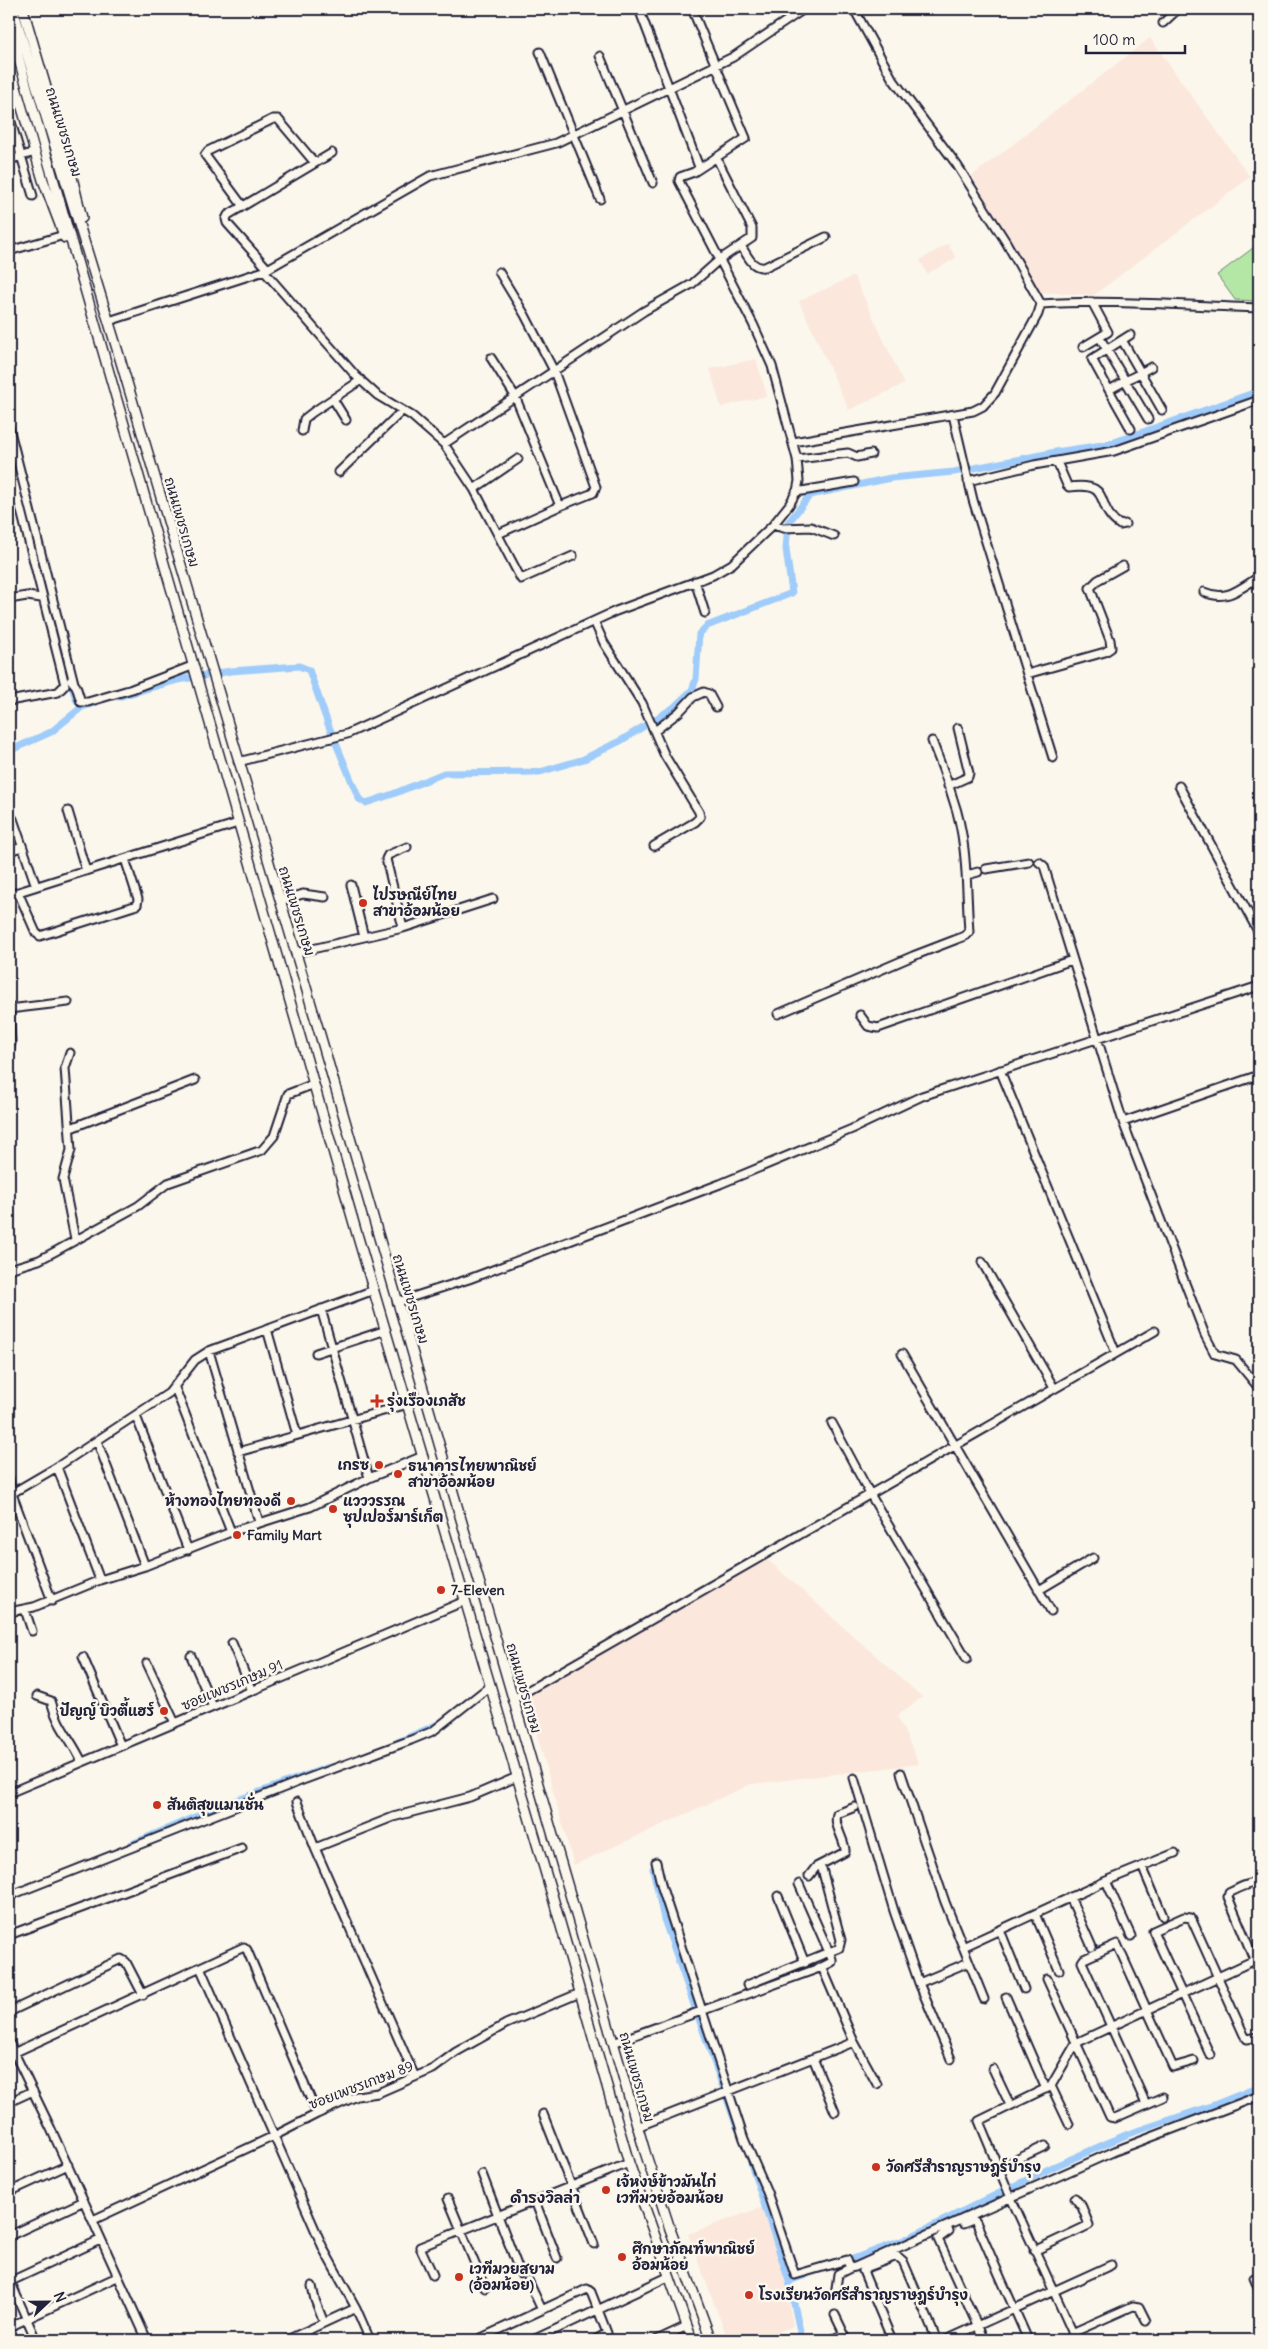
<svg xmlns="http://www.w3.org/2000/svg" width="1268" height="2349" font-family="Delius,'Playpen Sans Thai',sans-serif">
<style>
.built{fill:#fbe7dc}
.green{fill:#b4e6a6;stroke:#6b8470}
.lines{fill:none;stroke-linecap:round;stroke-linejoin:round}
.canal{stroke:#9fccfa;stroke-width:7}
.minor-casing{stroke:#22223b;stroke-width:11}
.major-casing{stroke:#22223b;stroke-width:12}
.minor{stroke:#fbf7ec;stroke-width:7}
.major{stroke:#fbf7ec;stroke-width:9}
.poi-dot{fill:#c8321e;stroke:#fbf7ec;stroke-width:2}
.labels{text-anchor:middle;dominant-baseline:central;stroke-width:5;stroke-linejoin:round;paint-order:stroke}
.street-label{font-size:14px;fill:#22223b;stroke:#fbf7ec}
.poi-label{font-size:14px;font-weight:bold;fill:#22223b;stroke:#fbf7ec;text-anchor:start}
.neighbourhood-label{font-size:15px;font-weight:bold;fill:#22223b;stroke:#fbf7ec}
</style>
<rect width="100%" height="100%" fill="#fbf7ec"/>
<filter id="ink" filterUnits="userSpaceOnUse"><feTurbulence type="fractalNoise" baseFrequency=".02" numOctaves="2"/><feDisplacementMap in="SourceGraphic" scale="10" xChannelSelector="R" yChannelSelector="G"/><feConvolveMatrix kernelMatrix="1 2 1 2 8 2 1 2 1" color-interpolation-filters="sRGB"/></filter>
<g filter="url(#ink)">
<path class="built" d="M 1150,38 L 1250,177 L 1094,295 L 1040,292 L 972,176 Z
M 948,244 L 956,258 L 927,274 L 920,260 Z
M 854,276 L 904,384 L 849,410 L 799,301 Z
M 756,359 L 767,396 L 721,407 L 710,369 Z
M 761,1554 L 922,1697 L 897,1716 L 919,1764 L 751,1784 L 574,1865 L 525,1692 Z
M 763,2207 L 782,2265 L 793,2326 L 757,2340 L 728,2340 L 688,2234 Z"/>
<path class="green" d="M 1253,248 L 1259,257 L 1259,301 L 1235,300 L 1217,275 Z"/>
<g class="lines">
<path class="canal" d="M 9,440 L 61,645
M 70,680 L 76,699 L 81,707
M 118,697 L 178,680 L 231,671 L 299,666 L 309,670 L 328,724 L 359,799 L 366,803 L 393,794 L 444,773 L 540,772 L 584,759 L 622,740 L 673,708 L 692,690 L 696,679 L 699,634 L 707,626 L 792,593 L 786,549 L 788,523 L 810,495 L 891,478 L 954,472 L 1056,452 L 1109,444 L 1259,391
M 9,751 L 51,732 L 82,707 L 95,703
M 398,1742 L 443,1722
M 132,1844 L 218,1807 L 329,1767
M 653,1869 L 664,1919 L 737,2127
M 751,2163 L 789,2281 L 802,2340
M 842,2263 L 904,2240 L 1053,2167 L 1128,2134 L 1214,2105 L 1259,2087
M 789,2281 L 806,2275"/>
<defs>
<path id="minor" d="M 639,9 L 699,167
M 1163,23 L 1178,9
M 540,52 L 600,199
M 600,56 L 653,183
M 9,115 L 33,196
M 9,160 L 35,152
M 242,205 L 205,155 L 208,151 L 273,119 L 278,119 L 315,163
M 741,246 C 748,256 752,269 765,267 L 826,237
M 9,251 L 64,235
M 267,268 L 227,223 L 226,219 L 228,215 L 332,153
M 264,271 L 356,376 L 377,395 L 412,416 L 444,444 L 474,489 L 521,579 L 573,556
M 499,272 L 525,315 L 554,371 L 596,487 L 593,493 L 560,506
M 1041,304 C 1113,299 1186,306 1259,308
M 109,321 L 264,271 L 430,176 L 556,143 L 733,57 L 804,9
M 1130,335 L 1092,359 L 1109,390 L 1151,367
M 1100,338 L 1148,419
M 1122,340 L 1162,410
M 1083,347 L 1108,332 L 1092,302
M 491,358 L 515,396 L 560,506 L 498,534
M 1109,390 L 1131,429
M 333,399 L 346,420
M 953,415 L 973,500 L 1053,758
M 9,427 L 74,683
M 302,431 L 304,419 L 313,412 L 361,380
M 793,442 L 973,411 L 983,406 L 995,393 L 1038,314 L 1041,304 L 1006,242 L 957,165 L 892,78 L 854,9
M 444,444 L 644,311 L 692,284 L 719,260 L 752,238 L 752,228 L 716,157
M 797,459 L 848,453 L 857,457 L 871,454
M 1057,462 L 1067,485 L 1069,487 C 1114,481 1093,507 1120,525 L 1125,524
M 9,463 L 65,685 L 58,692 L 9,701
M 339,472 L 402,411
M 968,481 L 1034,465 L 1114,451 L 1259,400
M 474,489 L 518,459
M 796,492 L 854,482
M 9,502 L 17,500
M 773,525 L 783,528 L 811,527 L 834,536
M 695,581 L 705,613
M 1204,592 C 1227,602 1239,589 1259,577
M 9,599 L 27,596 L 41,598
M 594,621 L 604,643 L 642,703 L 665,756 L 699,812 L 700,817 L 695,822 L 654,846
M 1027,674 L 1105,652 L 1111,648 L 1110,640 L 1090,588 L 1098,580 L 1123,566
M 71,680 L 76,686 L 81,702 L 88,702 L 132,689 L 192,666
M 655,731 L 679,712 L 693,697 L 704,692 L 709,694 L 716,707
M 238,762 L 347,734 L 616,611 L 713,575 L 732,564 L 773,525 L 789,505 L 797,491 L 799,481 L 797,459 L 772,366 L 753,324 L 679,181 L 680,177 L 694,172 L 746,138 L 692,9
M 948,786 L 968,777 L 969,773 L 958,728
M 1179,786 L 1259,933
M 68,811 L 86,871
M 13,819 L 36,886
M 9,851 L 22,847
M 1039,862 L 1044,866 L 1123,1122 L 1205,1335 L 1215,1354 L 1236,1360 L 1259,1388
M 986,869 L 1029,862
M 967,875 L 978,872
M 351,885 L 364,937
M 18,892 L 36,933 L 40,936 L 137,905 L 138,899 L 125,859
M 9,895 L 238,823
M 280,901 L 303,894 L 325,897
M 403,928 L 386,859 L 388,855 L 407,847
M 295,953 L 403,928 L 493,899
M 9,1006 L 11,1043 L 9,1054
M 9,1009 L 68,1002
M 778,1014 L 913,956 L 965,936 L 969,932 C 966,888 968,841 953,799 C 947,779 939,760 932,741
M 860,1015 L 868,1026 L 878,1028 L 1072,960
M 70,1053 L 65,1068 L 71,1150 L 63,1179 L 75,1239
M 1000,1070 L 1116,1353
M 1123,1122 L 1259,1075
M 71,1128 L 195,1080
M 982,1262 L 1054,1388
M 9,1269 L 39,1260 L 56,1251 L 138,1206 L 168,1183 L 262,1150 L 274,1136 L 288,1094 L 314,1084
M 397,1302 L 469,1279 L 720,1184 L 852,1129 L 922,1096 L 1259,986
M 321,1309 L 369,1478
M 267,1329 L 297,1435
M 209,1351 L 259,1522
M 316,1353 L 386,1330
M 902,1354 L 1051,1611
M 175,1388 L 231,1532
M 136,1416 L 188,1550
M 832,1423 L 870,1494 L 967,1659
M 97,1441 L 145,1566
M 238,1452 L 408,1404
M 57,1467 L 100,1580
M 9,1478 L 12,1494 L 52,1601
M 9,1495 L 57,1467 L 169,1393 L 195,1360 L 209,1351 L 374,1290
M 1039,1590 L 1093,1558
M 25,1610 L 32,1631
M 9,1612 L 34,1607 L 100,1580 L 145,1566 L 231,1532 L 310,1507 L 369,1478 L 423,1456
M 232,1643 L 252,1691
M 191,1656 L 213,1707
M 83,1657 L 121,1746
M 147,1663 L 175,1723
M 37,1696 L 51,1701 C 58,1728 71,1738 82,1762
M 513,1699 L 1155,1331
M 901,1773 L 945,1902 L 984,1999
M 854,1778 L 894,1911 L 919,1983 L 951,2059
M 9,1793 L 465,1601
M 297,1802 L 315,1848 L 415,2077
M 315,1848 L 393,1817 L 470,1797 L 517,1777
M 656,1862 L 662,1888 L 744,2139 L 767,2192 L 795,2275 L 847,2260 L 850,2268 L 855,2267 L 1115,2151 L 1259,2096
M 1142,1866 L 1163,1916
M 809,1876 L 816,1867 L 845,1852 C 846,1840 833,1827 837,1814 L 855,1807
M 1106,1881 L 1131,1936
M 799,1884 L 832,1959 L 832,1962 L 822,1967 L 854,2042 L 877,2084
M 1259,1884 C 1251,1881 1237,1889 1229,1893 L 1228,1897 L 1259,1971
M 9,1896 L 303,1780 L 411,1740 L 433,1731 L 490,1686
M 778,1896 L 805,1963
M 1070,1897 L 1092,1947
M 1035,1914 L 1059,1970
M 1000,1930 L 1024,1989
M 9,1935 L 242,1848
M 963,1947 L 1106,1881 L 1175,1853
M 200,1967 L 324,2250 L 356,2308 L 370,2340
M 1047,1979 L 1110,2117 L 1115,2118 L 1163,2097
M 919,1983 L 969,1962
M 747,1985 L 839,1948 L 841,1940 L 821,1865
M 1006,1997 L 1046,2089
M 9,2012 L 121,1959 L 126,1962 L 143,1995
M 9,2042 L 51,2129 L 147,2340
M 613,2043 L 822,1967
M 9,2055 L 244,1947 L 247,1950 L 317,2114
M 1210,2055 L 1153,1931 L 1184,1917 L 1191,1918 L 1244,2035 L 1247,2039 L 1259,2037
M 813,2058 L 835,2112
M 993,2069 L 1010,2105
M 1051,2086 L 1069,2124
M 9,2102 L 33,2091
M 1146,2104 L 1082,1962 L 1084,1959 L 1117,1944 L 1173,2067 L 1194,2061
M 543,2114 L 594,2244
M 637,2127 L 854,2042
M 999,2168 L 1045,2146
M 482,2174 L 520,2273
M 9,2192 L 68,2165
M 448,2199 L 485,2288
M 535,2201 L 557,2258
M 93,2220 L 276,2135 L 317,2114 L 357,2096 L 378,2093 L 433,2069 L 456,2052 L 506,2024 L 580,1993
M 963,2224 L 973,2220 L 976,2222 L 1028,2340
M 949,2231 L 938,2239 L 984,2340
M 9,2236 L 84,2201
M 1034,2251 L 1089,2225 L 1082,2207 L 1075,2198
M 433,2275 L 420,2247 L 629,2163
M 1254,2278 L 1259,2290
M 528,2280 L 542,2310
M 10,2281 L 36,2340
M 9,2282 L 100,2240
M 312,2286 L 315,2300 L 324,2323
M 835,2295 L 838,2274 L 850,2268
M 835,2315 L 847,2340
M 9,2327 L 117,2277
M 1072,2333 L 1133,2306 L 1139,2307 L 1146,2321
M 287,2340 L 356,2308
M 477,2340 L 587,2289 L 591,2292 L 607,2333 L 595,2340
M 533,2340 L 668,2277
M 657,2340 L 687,2326
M 831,2340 L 844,2334
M 892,2340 L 863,2271 L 868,2267 L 897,2256 L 903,2261 L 937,2340
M 946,2340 L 1111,2265
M 1076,2340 L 1011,2198 L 979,2121 L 1051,2086 L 1076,2043 L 1259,1958
M 1152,2340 L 1153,2340"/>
<path id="major" d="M 13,9 L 118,352 L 321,1038 L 645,2152 L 670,2229 L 711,2340
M 23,9 L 70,169 L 82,218
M 9,25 L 357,1234 L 553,1898 L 629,2163 L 692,2340
M 9,63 L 43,180 L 65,238"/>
</defs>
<use href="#minor" class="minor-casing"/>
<use href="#major" class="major-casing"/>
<use href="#minor" class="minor"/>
<use href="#major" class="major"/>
</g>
</g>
<g class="poi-dot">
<circle cx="363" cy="903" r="5"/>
<path d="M374.5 1393.5h5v5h5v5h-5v5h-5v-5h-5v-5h5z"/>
<circle cx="379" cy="1465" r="5"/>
<circle cx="398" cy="1474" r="5"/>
<circle cx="291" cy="1501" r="5"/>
<circle cx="333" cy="1509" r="5"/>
<circle cx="237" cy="1535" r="5"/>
<circle cx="441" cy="1590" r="5"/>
<circle cx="164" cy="1711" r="5"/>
<circle cx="157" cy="1805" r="5"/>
<circle cx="876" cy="2167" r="5"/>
<circle cx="606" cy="2190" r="5"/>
<circle cx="622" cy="2257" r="5"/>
<circle cx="459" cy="2277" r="5"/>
<circle cx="749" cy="2295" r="5"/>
</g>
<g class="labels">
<g class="street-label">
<text transform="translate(64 132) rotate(73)">ถนนเพชรเกษม</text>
<text transform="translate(182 522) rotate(74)">ถนนเพชรเกษม</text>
<text transform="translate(297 911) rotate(73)">ถนนเพชรเกษม</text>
<text transform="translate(411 1299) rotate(73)">ถนนเพชรเกษม</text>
<text transform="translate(232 1685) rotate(-23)">ซอยเพชรเกษม 91</text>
<text transform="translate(524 1688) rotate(74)">ถนนเพชรเกษม</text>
<text transform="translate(637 2077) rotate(74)">ถนนเพชรเกษม</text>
<text transform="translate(361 2085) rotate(-21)">ซอยเพชรเกษม 89</text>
</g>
<g class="poi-label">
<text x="373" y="895">ไปรษณีย์ไทย<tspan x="373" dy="16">สาขาอ้อมน้อย</tspan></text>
<text x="387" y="1401">รุ่งเรืองเภสัช</text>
<text x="369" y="1465" text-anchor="end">เกรซ</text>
<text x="408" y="1466">ธนาคารไทยพาณิชย์<tspan x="408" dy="16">สาขาอ้อมน้อย</tspan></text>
<text x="281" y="1501" text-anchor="end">ห้างทองไทยทองดี</text>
<text x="343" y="1501">แวววรรณ<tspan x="343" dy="16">ซุปเปอร์มาร์เก็ต</tspan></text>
<text x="247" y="1535">Family Mart</text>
<text x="451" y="1590">7-Eleven</text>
<text x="154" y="1711" text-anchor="end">ปัญญ์ บิวตี้แฮร์</text>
<text x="167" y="1805">สันติสุขแมนชั่น</text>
<text x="886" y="2167">วัดศรีสําราญราษฎร์บํารุง</text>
<text x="616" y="2182">เจ้หงษ์ข้าวมันไก่<tspan x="616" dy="16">เวทีมวยอ้อมน้อย</tspan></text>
<text x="632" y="2249">ศึกษาภัณฑ์พาณิชย์<tspan x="632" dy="16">อ้อมน้อย</tspan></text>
<text x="469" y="2269">เวทีมวยสยาม<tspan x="469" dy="16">(อ้อมน้อย)</tspan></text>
<text x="759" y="2295">โรงเรียนวัดศรีสําราญราษฎร์บํารุง</text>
</g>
<g class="neighbourhood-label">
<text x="545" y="2197">ดำรงวิลล่า</text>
</g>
</g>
<rect width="1268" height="2349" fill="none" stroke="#fbf7ec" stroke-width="30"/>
<rect x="15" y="15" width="1238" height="2319" fill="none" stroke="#22223b" stroke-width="2" filter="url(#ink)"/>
<g transform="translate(48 2302) rotate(68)" stroke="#fbf7ec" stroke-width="4" paint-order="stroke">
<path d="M0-4L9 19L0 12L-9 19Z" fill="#22223b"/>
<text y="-8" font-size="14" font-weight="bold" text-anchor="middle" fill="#22223b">N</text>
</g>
<path d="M1086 45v8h99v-8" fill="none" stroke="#22223b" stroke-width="2.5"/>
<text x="1093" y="45" font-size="15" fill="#22223b" stroke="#fbf7ec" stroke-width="4" paint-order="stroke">100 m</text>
</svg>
